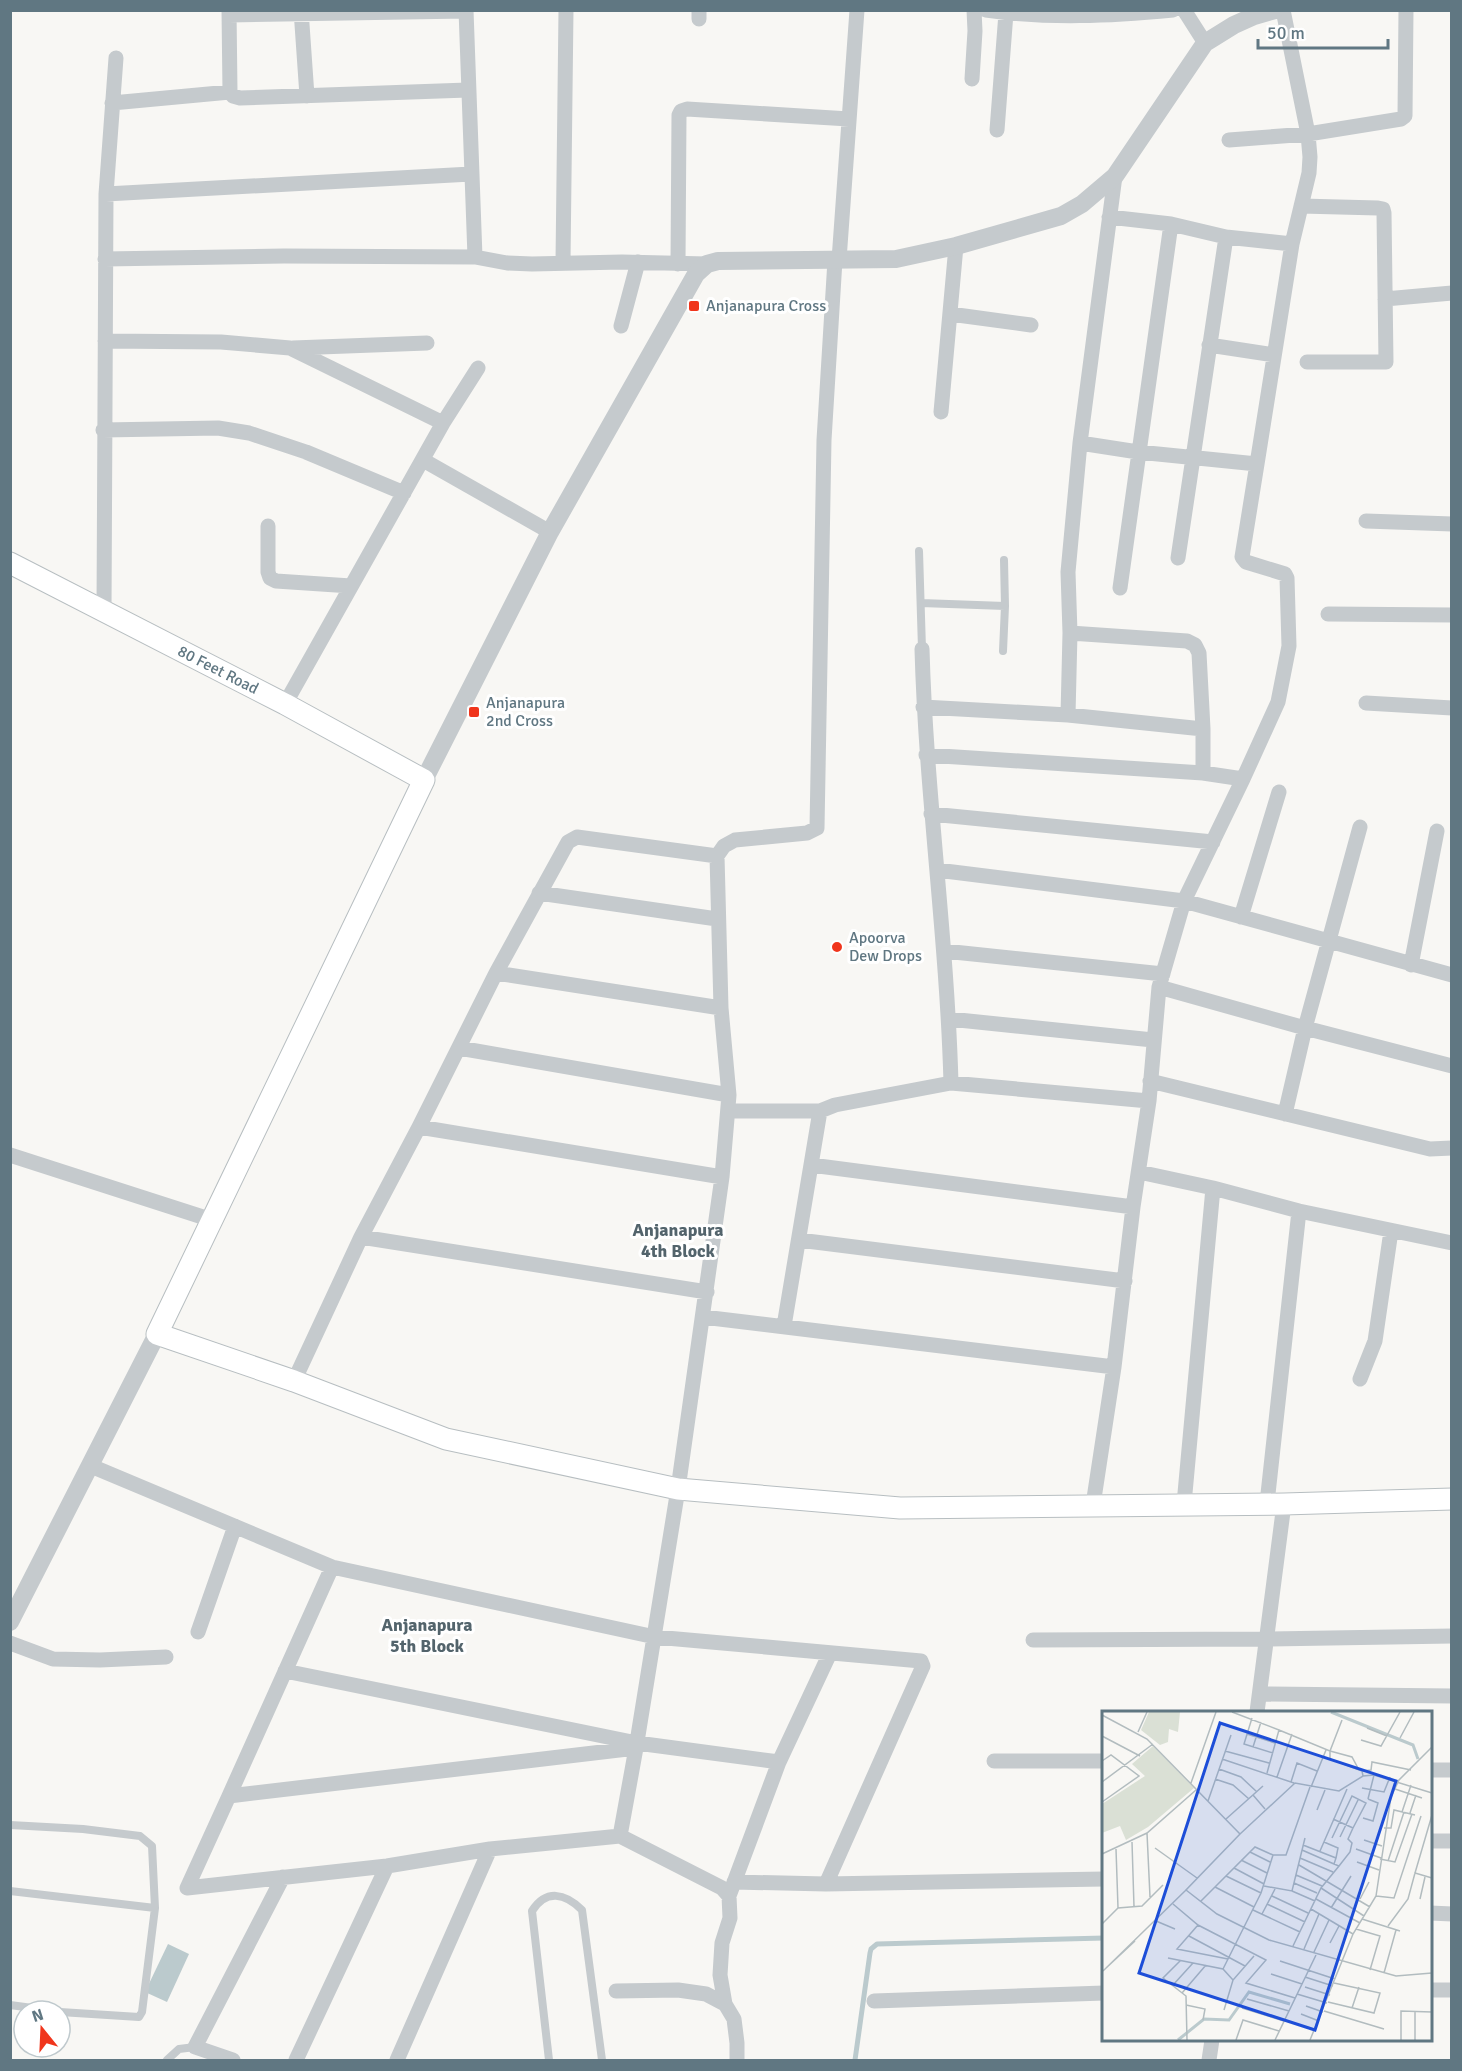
<svg xmlns="http://www.w3.org/2000/svg" width="1462" height="2071" font-family="Signika,sans-serif">
<style>
.water{fill:#bbcacd}
.lines{fill:none;stroke-linecap:round;stroke-linejoin:round}
.stream{stroke:#bbcacd;stroke-width:5}
.secondary-casing{stroke:#b7bec1;stroke-width:23}
.service{stroke:#c5cacd;stroke-width:8}
.minor{stroke:#c5cacd;stroke-width:15}
.tertiary{stroke:#c5cacd;stroke-width:18}
.secondary{stroke:#fff;stroke-width:21}
.poi-dot{fill:#f0351c;stroke:#fff;stroke-width:2}
.labels{text-anchor:middle;dominant-baseline:central;stroke-width:6;stroke-linejoin:round;paint-order:stroke}
.poi-label{font-size:16px;fill:#607782;stroke:#fff;text-anchor:start}
.street-label{font-size:16px;fill:#607782;stroke:#fff}
.neighbourhood-label{font-size:18px;font-weight:bold;fill:#53646c;stroke:#fff}
.inset-river{fill:none;stroke:#bbcacd;stroke-width:3}
.inset-road{fill:none;stroke:#b2bcbf;stroke-width:1.5}
.view{fill:#1d4ed8;fill-opacity:0.15;stroke:#1d4ed8;stroke-width:3}
.inset-edge{fill:none;stroke:#607782;stroke-width:3}
</style>
<rect width="100%" height="100%" fill="#f8f7f4"/>
<path class="water" d="M 168,1944 L 189,1954 L 167,2002 L 145,1992 Z"/>
<g class="lines">
<path class="stream" d="M 855,2060 L 870,1953 L 871,1949 L 877,1944 L 1104,1938"/>
<defs>
<path id="secondary" d="M 10,563 L 285,704 L 424,780 L 157,1334 L 294,1381 L 446,1439 L 678,1489 L 900,1508 L 1284,1504 L 1452,1499"/>
</defs>
<use href="#secondary" class="secondary-casing"/>
<path class="service" d="M 919,551 L 922,649
M 921,603 L 1005,606
M 1003,651 L 1005,606 L 1004,560
M 10,1825 L 83,1829 L 140,1836 L 152,1846 L 155,1908 L 142,2012 L 139,2017 L 60,2012
M 10,1891 L 155,1908
M 10,2005 L 55,2011
M 167,2060 L 179,2049 L 195,2047
M 549,2060 L 532,1911 C 546,1889 565,1893 582,1910 L 602,2060"/>
<path class="minor" d="M 229,10 L 230,92 L 233,96 L 240,98 L 468,90
M 301,10 L 307,96
M 466,10 L 475,257
M 986,10 C 1049,19 1110,16 1173,10
M 1184,10 L 1205,43
M 1283,10 L 1308,134 L 1310,157 L 1309,173 L 1292,244
M 229,15 L 466,11
M 699,19 L 699,10
M 972,79 L 975,31 L 974,10
M 112,103 L 230,92
M 997,130 L 1006,13
M 1229,140 L 1308,134 L 1401,119 L 1405,116 L 1406,10
M 106,194 L 471,174
M 1301,206 L 1378,208 L 1383,209 L 1384,213 L 1386,362 L 1307,362
M 1109,217 L 1171,224
M 105,259 L 284,256 L 475,257 L 507,263 L 532,264 L 622,262 L 707,264
M 839,260 L 857,10
M 563,262 L 566,10
M 678,264 L 679,115 L 681,111 L 687,109 L 849,119
M 1385,299 L 1452,293
M 950,314 L 1031,325
M 621,326 L 638,262
M 105,341 L 221,342 L 290,348 L 443,423
M 1209,345 L 1274,355
M 293,348 L 427,343
M 941,412 L 956,246
M 103,430 L 218,428 L 249,433 L 306,452 L 404,493
M 1080,443 L 1138,452 L 1257,464 L 1242,557 L 1246,562 L 1285,574 L 1287,578 L 1289,646 L 1278,702 L 1243,779
M 423,460 L 550,532
M 1366,521 L 1452,524
M 268,526 L 268,572 L 270,578 L 276,581 L 351,586
M 1178,558 L 1226,237
M 1120,588 L 1171,224 L 1226,237 L 1292,244 L 1257,464
M 104,611 L 106,194 L 116,58
M 1328,614 L 1452,615
M 1070,633 L 1187,641 L 1195,645 L 1199,653 L 1203,729
M 1366,703 L 1452,708
M 285,704 L 443,423 L 478,368
M 923,707 L 1068,715 L 1203,729 L 1203,773
M 1068,715 L 1070,633 L 1068,572 L 1080,443 L 1115,176
M 926,755 L 1203,773 L 1243,779 L 1184,901 L 1159,987 L 1149,1101 L 1133,1207 L 1114,1367 L 1093,1505
M 931,814 L 1213,842
M 937,870 L 1184,901 L 1452,975
M 539,893 L 717,919
M 1241,917 L 1279,792
M 944,951 L 1163,974
M 1411,965 L 1437,831
M 496,973 L 721,1008
M 1159,987 L 1305,1028 L 1452,1066
M 949,1019 L 1153,1040
M 459,1048 L 729,1095
M 1150,1081 L 1430,1149 L 1452,1148
M 951,1083 L 1149,1101
M 729,1111 L 820,1111 L 835,1105 L 951,1083 C 947,938 926,794 922,649
M 1285,1114 L 1305,1028 L 1360,827
M 419,1127 L 722,1177
M 10,1155 L 212,1220
M 811,1165 L 1133,1207
M 1139,1172 L 1213,1188 L 1299,1211 L 1452,1243
M 361,1237 L 707,1292
M 799,1240 L 1125,1281
M 703,1317 L 1114,1367
M 784,1326 L 820,1111
M 1360,1379 L 1375,1341 L 1391,1231
M 294,1381 L 361,1237 L 419,1127 L 496,973 L 568,842 L 577,837 L 717,856
M 91,1466 L 332,1567 L 655,1637 L 921,1661 L 923,1666 L 826,1884 L 1104,1879
M 1267,1503 L 1299,1211
M 1184,1504 L 1213,1188
M 332,1567 L 229,1796 L 636,1748
M 198,1632 L 235,1526
M 1033,1640 L 1266,1639 L 1452,1636
M 10,1643 L 53,1659 L 100,1660 L 166,1657
M 285,1671 L 637,1743 L 779,1762
M 1260,1694 L 1452,1696
M 1257,1712 L 1284,1504
M 994,1761 L 1104,1761
M 1430,1770 L 1452,1770
M 620,1836 L 636,1748 L 678,1489 L 722,1177 L 729,1095 L 721,1008 L 717,856 L 724,846 L 735,840 L 807,833 L 817,828 L 824,440 L 835,260
M 1430,1841 L 1452,1841
M 734,1882 L 826,1884
M 187,1888 L 387,1866 L 490,1849 L 620,1836 L 722,1888 L 729,1896
M 187,1888 L 229,1796
M 1430,1913 L 1452,1914
M 1430,1990 L 1452,1990
M 616,1991 L 678,1990 L 706,1994 L 725,2004
M 874,2001 L 1104,1993
M 233,2060 L 195,2047 L 283,1877
M 296,2060 L 387,1866
M 397,2060 L 490,1849
M 737,2060 L 737,2043 L 734,2019 L 725,2004 L 720,1975 L 722,1943 L 730,1918 L 729,1896 L 779,1762 L 830,1653
M 1209,2060 L 1212,2040"/>
<path class="tertiary" d="M 424,780 L 550,532 L 696,274 L 707,264 L 718,261 L 896,259 L 956,246 L 1061,216 L 1082,204 L 1115,176 L 1205,43 L 1234,25 L 1254,16 L 1275,10
M 10,1622 L 157,1334"/>
<use href="#secondary" class="secondary"/>
</g>
<g class="poi-dot">
<rect x="688" y="300" width="12" height="12" rx="3"/>
<rect x="468" y="706" width="12" height="12" rx="3"/>
<circle cx="837" cy="947" r="6"/>
</g>
<g class="labels">
<g class="poi-label">
<text x="706" y="306">Anjanapura Cross</text>
<text x="486" y="703">Anjanapura<tspan x="486" dy="18">2nd Cross</tspan></text>
<text x="849" y="938">Apoorva<tspan x="849" dy="18">Dew Drops</tspan></text>
</g>
<g class="street-label">
<text transform="translate(218 670) rotate(27)">80 Feet Road</text>
</g>
<g class="neighbourhood-label">
<text x="678" y="1230">Anjanapura<tspan x="678" dy="21">4th Block</tspan></text>
<text x="427" y="1625">Anjanapura<tspan x="427" dy="21">5th Block</tspan></text>
</g>
</g>
<g transform="translate(1102 1711)">
<rect width="330" height="330" fill="#f8f7f4"/>
<path d="M 47,1 L 78,1 L 76,21 L 67,18 L 66,31 L 58,34 L 39,19 ZM 51,35 L 92,77 L 46,116 L 24,129 L 18,115 L 0,122 L 0,93 L 43,65 L 30,53 Z" fill="#dae0d5"/>
<path class="inset-river" d="M 229,1 L 311,34 L 316,48M 76,329 L 102,308 L 127,309 L 147,281 L 188,293"/>
<path class="inset-road" d="M 130,1 L 177,19 L 165,62M 0,4 L 45,28 L 138,123 L 84,179 L 115,203 L 167,229 L 294,265 L 330,262M 150,7 L 142,33 L 171,42M 240,9 L 228,40 L 250,46 L 257,59M 265,17 L 285,25M 177,19 L 228,40 L 228,48 L 260,60 L 261,65M 36,21 L 45,1M 145,23 L 173,32M 0,25 L 38,45M 298,27 L 312,1M 259,29 L 279,35 L 298,1M 151,36 L 159,11M 123,40 L 167,52M 120,48 L 192,72M 0,50 L 9,44 L 37,65 L 0,91M 117,58 L 139,66 L 155,81M 260,60 L 269,59 L 270,51 L 309,59M 175,66 L 190,23M 113,68 L 131,74 L 147,88M 0,71 L 51,33M 189,71 L 195,52 L 215,60M 89,72 L 114,1M 209,76 L 224,39M 260,77 L 282,81 L 288,66M 293,78 L 320,87M 151,84 L 163,98M 266,88 L 272,64M 106,90 L 129,24M 215,99 L 223,79M 300,101 L 309,74M 308,102 L 314,84M 330,104 L 313,162 L 330,167M 261,107 L 271,110 L 276,92 L 266,88M 124,108 L 161,75M 231,108 L 251,117 L 246,128 L 250,132 L 248,141 L 237,155M 282,117 L 289,117 L 292,99 L 313,104M 45,122 L 48,186M 138,123 L 193,72 L 237,80 L 261,65 L 272,64 L 330,82M 238,126 L 256,89M 230,127 L 250,85 L 264,92 L 251,117M 262,129 L 280,135M 30,131 L 32,196M 222,131 L 236,137 L 234,147M 53,137 L 95,167M 14,138 L 16,197M 254,138 L 279,147M 200,139 L 232,153M 218,140 L 245,78M 148,141 L 168,151M 0,143 L 45,122 L 94,79M 198,147 L 231,161M 278,148 L 293,151 L 310,103M 139,149 L 165,162M 286,150 L 302,101M 255,151 L 277,159M 197,154 L 268,196M 132,157 L 162,173M 194,164 L 220,175M 124,165 L 159,182M 192,172 L 215,182M 162,175 L 190,180 L 203,127M 113,176 L 152,196M 219,177 L 262,205M 190,180 L 213,190M 170,185 L 206,202M 274,185 L 292,187 L 319,105M 214,188 L 258,212M 258,188 L 267,171M 318,188 L 323,166M 99,190 L 153,136 L 171,144M 71,193 L 96,214 L 164,249 L 144,272 L 193,287M 165,193 L 203,211M 229,197 L 249,165M 209,198 L 251,223M 151,199 L 198,221M 160,203 L 173,178M 260,208 L 298,220M 54,210 L 73,218M 0,213 L 16,197 L 40,195 L 61,174M 96,214 L 75,238 L 126,248M 286,215 L 306,188 L 313,162M 254,218 L 278,225 L 268,259M 87,225 L 143,255M 228,232 L 237,215M 191,235 L 219,177 L 237,155 L 232,153 L 234,147 L 201,134M 202,238 L 217,203M 212,241 L 227,209M 66,247 L 121,258 L 131,269M 78,250 L 61,267 L 84,285 L 85,329M 178,250 L 233,268M 3,258 L 33,230M 121,258 L 159,182 L 171,144 L 184,144 L 208,76M 1,260 L 84,179M 282,262 L 294,219M 169,263 L 200,273M 203,266 L 231,275M 71,274 L 91,252M 203,276 L 228,284M 80,282 L 104,254M 195,283 L 225,292M 145,288 L 187,300M 226,291 L 272,302 L 278,282 L 232,272M 84,294 L 103,298 L 101,309M 204,295 L 221,301M 140,297 L 182,310M 250,297 L 257,276M 122,299 L 131,269 L 152,245M 222,300 L 282,318M 199,303 L 217,310M 195,313 L 213,319M 134,329 L 141,309 L 177,320M 173,329 L 214,244M 208,329 L 251,223 L 274,185 L 289,86 L 297,69 L 330,36M 299,329 L 299,300 L 330,301M 313,329 L 313,301"/>
<path class="view" d="M 118,12 L 294,70 L 213,319 L 37,262 Z"/>
<rect width="330" height="330" class="inset-edge"/>
</g>
<rect width="1462" height="2071" fill="none" stroke="#607782" stroke-width="24"/>
<g transform="translate(42 2029) rotate(342)"><circle r="28" fill="#ffffff" stroke="#bfc9cd" stroke-width="1.5"/>
<path d="M0-4.5L10 22L0 15L-10 22Z" fill="#f0351c"/>
<text y="-9" font-size="16" font-weight="bold" text-anchor="middle" fill="#607782">N</text>
</g>
<path d="M1258 39v9h130v-9" fill="none" stroke="#607782" stroke-width="3"/>
<text x="1267" y="39" font-size="18" fill="#607782" stroke="#ffffff" stroke-width="4.5" paint-order="stroke">50 m</text>
</svg>
